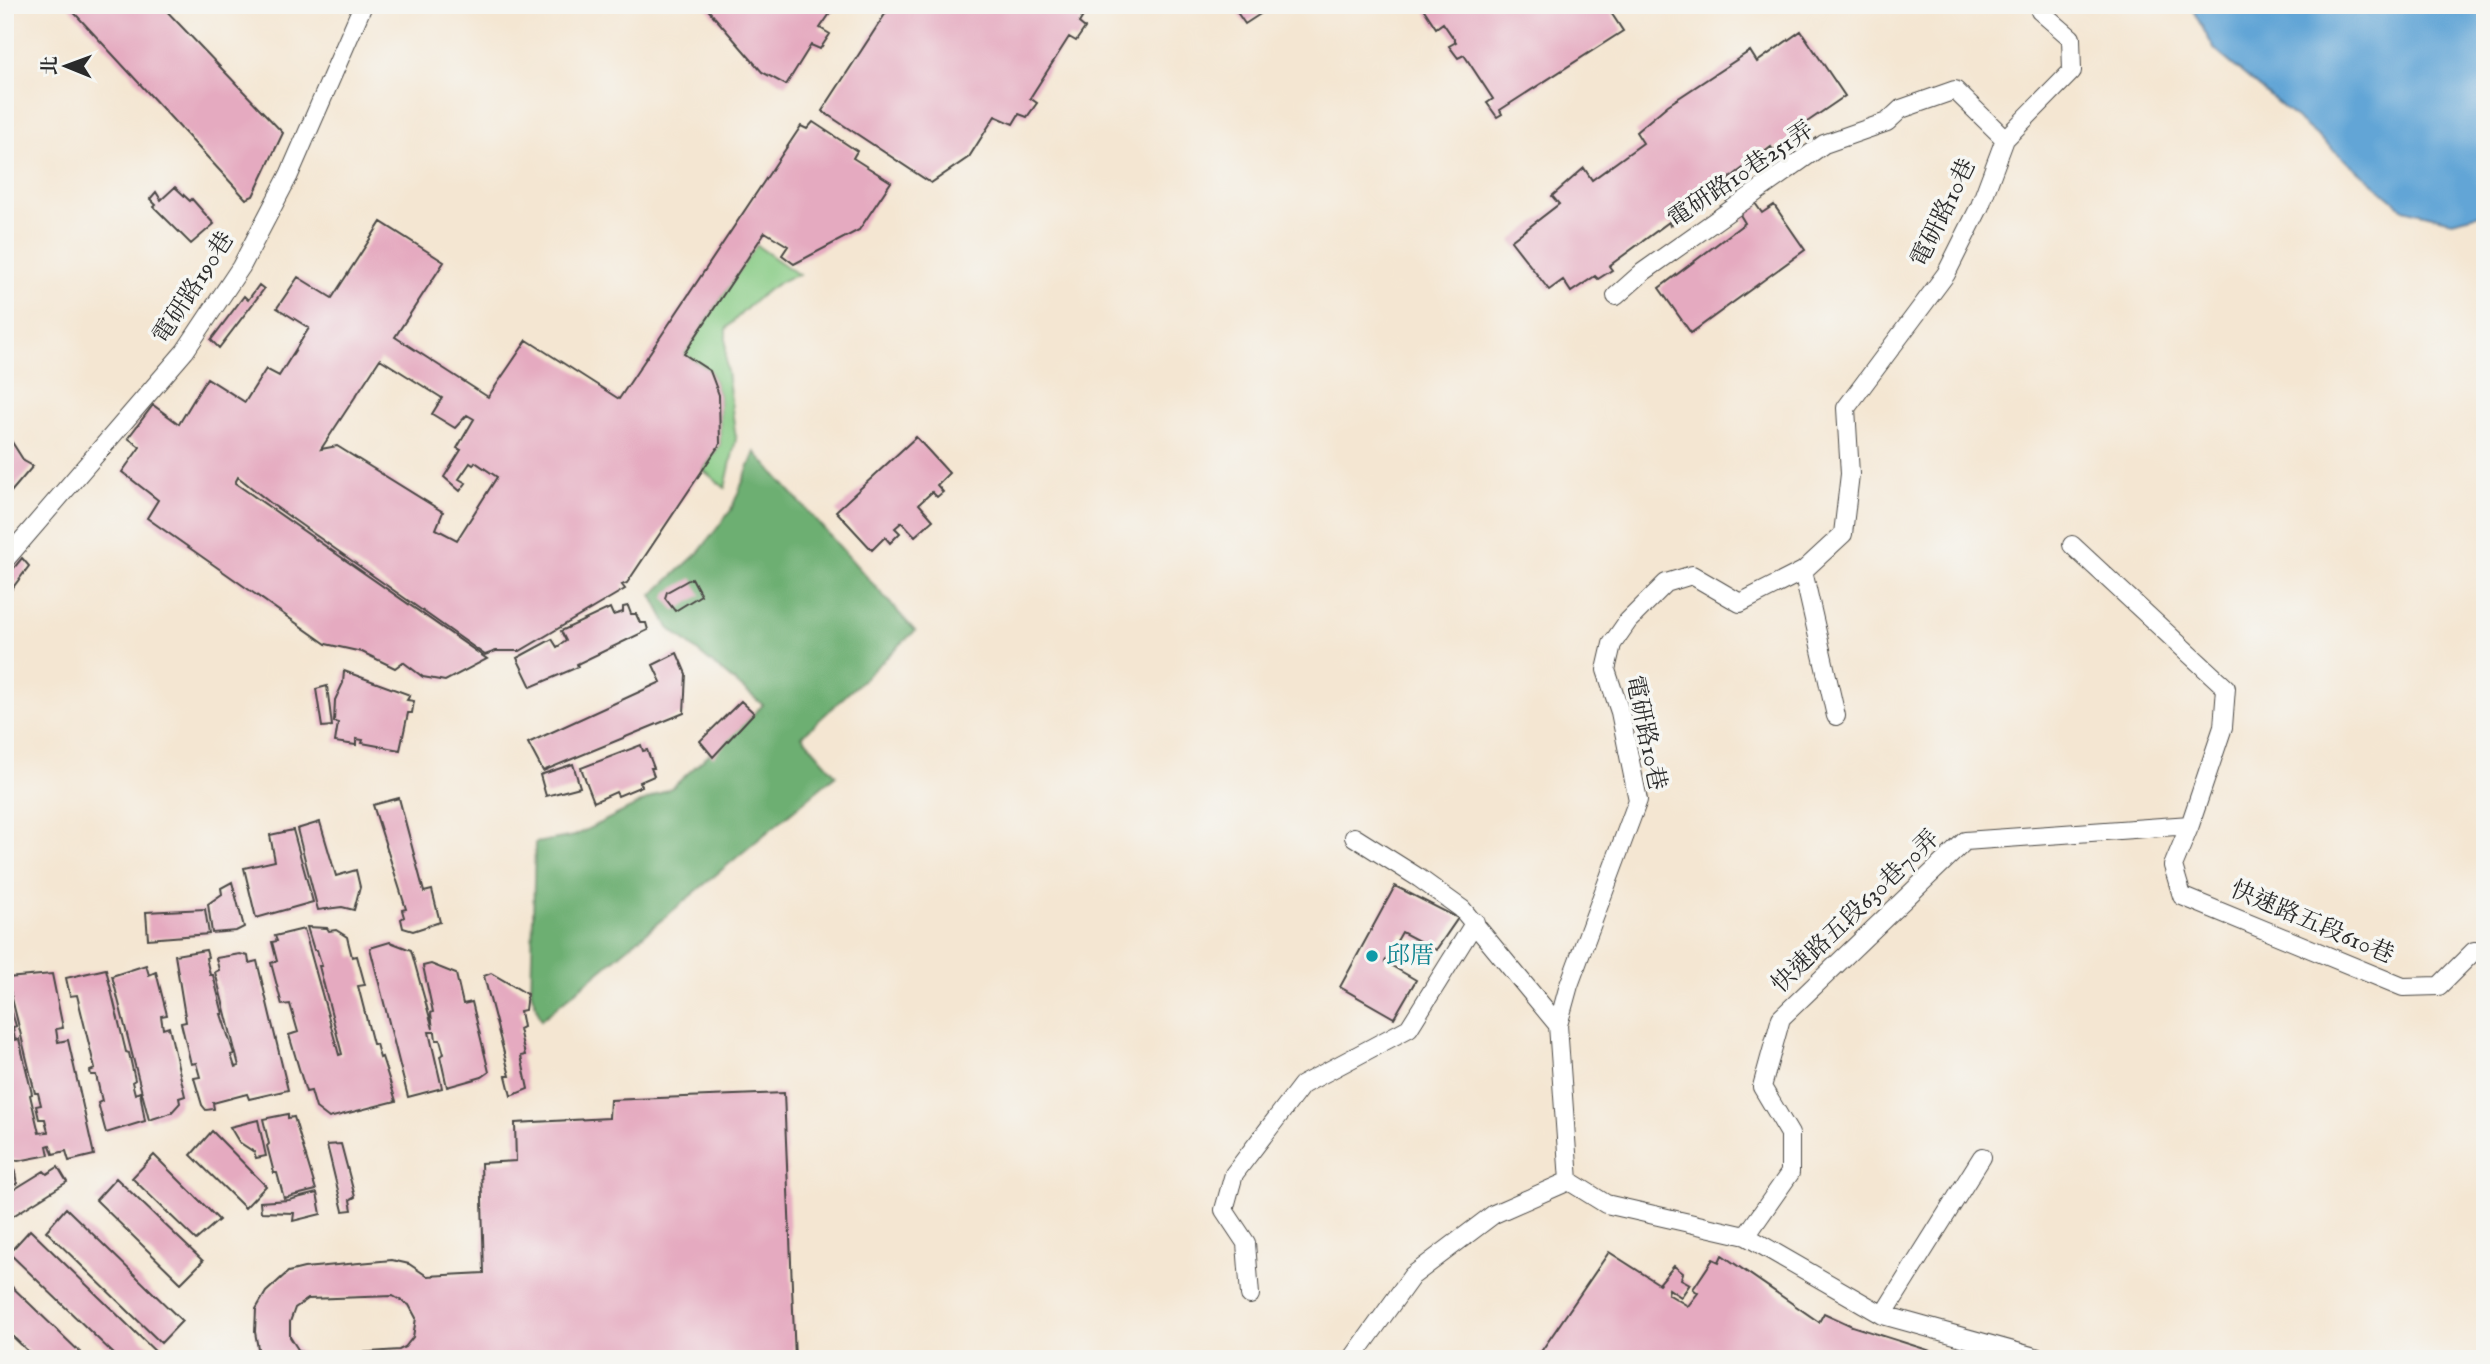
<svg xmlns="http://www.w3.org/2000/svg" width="2490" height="1364" font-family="'IM FELL English','Noto Serif TC',serif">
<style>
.green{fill:#87cb84;stroke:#597b58;stroke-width:2}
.forest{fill:#6daf72;stroke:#4c6d4e;stroke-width:2}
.water{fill:#62a5d6;stroke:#466880;stroke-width:2}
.building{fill:#e5aac0;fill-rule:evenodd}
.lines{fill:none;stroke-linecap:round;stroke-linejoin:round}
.street-casing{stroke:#494744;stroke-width:20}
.street{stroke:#fff;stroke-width:18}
.culture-dot{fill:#0f9aa8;stroke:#f6f6f2;stroke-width:2.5}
.labels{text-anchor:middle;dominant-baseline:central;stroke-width:7;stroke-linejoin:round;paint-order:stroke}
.street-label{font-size:24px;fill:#2b2b2b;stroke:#f6f6f2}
.culture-label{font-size:24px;fill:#0d838f;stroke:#f6f6f2;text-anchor:start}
</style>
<rect width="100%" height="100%" fill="#f6f6f2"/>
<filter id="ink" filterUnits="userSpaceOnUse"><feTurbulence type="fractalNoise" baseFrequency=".0143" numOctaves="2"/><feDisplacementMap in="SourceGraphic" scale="14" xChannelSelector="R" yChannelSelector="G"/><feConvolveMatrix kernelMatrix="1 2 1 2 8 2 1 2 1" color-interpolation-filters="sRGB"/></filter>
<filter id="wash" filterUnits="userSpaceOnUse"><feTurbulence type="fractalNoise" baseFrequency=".00686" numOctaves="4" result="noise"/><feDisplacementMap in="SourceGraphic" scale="28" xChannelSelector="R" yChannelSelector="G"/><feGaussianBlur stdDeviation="1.57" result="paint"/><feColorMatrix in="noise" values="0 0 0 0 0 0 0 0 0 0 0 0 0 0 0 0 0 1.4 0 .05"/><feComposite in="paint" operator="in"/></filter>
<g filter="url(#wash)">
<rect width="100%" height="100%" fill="#f4e6d2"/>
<path class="green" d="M 756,245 L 799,275 C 776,278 742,312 726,329 L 726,364 L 736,439 L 725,488 L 703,470 L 720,444 L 719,395 L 710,371 L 684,354 Z"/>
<path class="forest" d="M 755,452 L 915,631 L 802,736 L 836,775 L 541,1020 L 531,992 L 535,843 L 574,836 L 673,787 L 763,705 L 669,628 L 652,595 L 699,552 L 731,510 Z"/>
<path class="water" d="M 2190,5 L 2485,5 L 2485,213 L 2452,221 L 2404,209 L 2215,50 Z"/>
<g id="blocks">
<path class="building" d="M 67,5 L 161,5 L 283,133 L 253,196 L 246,199 Z
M 704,5 L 836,5 L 820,28 L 830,34 L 820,49 L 811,45 L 786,85 L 762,72 Z
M 891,5 L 1090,5 L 1079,23 L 1085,28 L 1076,41 L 1069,37 L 1030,98 L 1037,103 L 1027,117 L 1019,114 L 1013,124 L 995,116 L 969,157 L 931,183 L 822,111 Z
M 1232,5 L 1274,5 L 1245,24 Z
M 1421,5 L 1606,5 L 1623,31 L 1500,110 L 1502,114 L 1497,117 L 1487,103 L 1493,99 L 1464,55 L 1458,58 L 1449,46 L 1456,42 L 1443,23 L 1436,28 Z
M 1801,31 L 1845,96 L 1788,135 L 1790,140 L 1773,150 L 1771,147 L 1685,212 L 1688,215 L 1670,226 L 1669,222 L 1609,266 L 1612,270 L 1598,279 L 1595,276 L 1571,292 L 1563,280 L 1549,290 L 1511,241 L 1559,204 L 1552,196 L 1584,168 L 1592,180 L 1643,143 L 1636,132 L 1668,105 L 1750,51 L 1757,62 Z
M 813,122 L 857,151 L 853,158 L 891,182 L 859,230 L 794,264 L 782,255 L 788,246 L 765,232 L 684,354 L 710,371 L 719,395 L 720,444 L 627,583 L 622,585 L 625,589 L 520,651 L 496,651 L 485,655 L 273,505 L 238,477 L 235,483 L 487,659 L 445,681 L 423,677 L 403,662 L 395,668 L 362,652 L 326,644 L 147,518 L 158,500 L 122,472 L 140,447 L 128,438 L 153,405 L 179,424 L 207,378 L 245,402 L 266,369 L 279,376 L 309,328 L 277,308 L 298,277 L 332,298 L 381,222 L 444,262 L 395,337 L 488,397 L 527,340 L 619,399 L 801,126 L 807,129 ZM 380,359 L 442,398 L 432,414 L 455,428 L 467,415 L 474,419 L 457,448 L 461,450 L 444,477 L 460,491 L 466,483 L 459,479 L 470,463 L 473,465 L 475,462 L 497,477 L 457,540 L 436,529 L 443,512 L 337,446 L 321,449 Z
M 175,187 L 190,201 L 192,199 L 214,224 L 191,244 L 154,207 L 156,205 L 150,199 L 156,192 L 161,200 Z
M 1755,203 L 1762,213 L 1774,205 L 1805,250 L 1691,333 L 1659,288 L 1745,223 L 1739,213 Z
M 259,285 L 264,289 L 219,348 L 211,340 L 244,296 L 248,300 Z
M 5,431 L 24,461 L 33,466 L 5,499 Z
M 916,437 L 949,473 L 937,485 L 943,492 L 937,497 L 932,492 L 919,504 L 933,520 L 915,536 L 902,522 L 895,528 L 900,533 L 890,543 L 885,537 L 872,550 L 836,511 Z
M 22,558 L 29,566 L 5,598 L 5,579 Z
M 692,578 L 701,595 L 675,611 L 665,598 L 667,592 Z
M 628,606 L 631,614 L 636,614 L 640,623 L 646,623 L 648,630 L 577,664 L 578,667 L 531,687 L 517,658 L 552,639 L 557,647 L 566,641 L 561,631 L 610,608 L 613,615 L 623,612 L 623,607 Z
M 677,653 L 686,674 L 684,713 L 543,771 L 528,743 L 661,682 L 653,665 Z
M 344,671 L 410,695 L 407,700 L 414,701 L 412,713 L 408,713 L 400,750 L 362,743 L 363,740 L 356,739 L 356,745 L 335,742 L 338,723 L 334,722 L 335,700 L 343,683 Z
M 327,686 L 332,726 L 322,727 L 316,689 Z
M 741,701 L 754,713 L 713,757 L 700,741 Z
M 641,745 L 643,751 L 647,750 L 654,768 L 651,768 L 654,776 L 640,782 L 642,786 L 618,796 L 616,792 L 594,802 L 581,768 Z
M 573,764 L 580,787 L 546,796 L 540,775 Z
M 399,798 L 424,892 L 432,890 L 440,922 L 413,931 L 403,928 L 401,919 L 404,917 L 402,910 L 406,909 L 373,805 Z
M 320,822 L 336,876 L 356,870 L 360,887 L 354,910 L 342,907 L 318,910 L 297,829 Z
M 293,830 L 313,902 L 256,918 L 244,868 L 275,861 L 270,835 Z
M 232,882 L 244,927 L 236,931 L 212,933 L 208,904 L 222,894 L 221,888 Z
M 1395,886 L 1458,918 L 1436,950 L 1402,932 L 1385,962 L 1416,980 L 1394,1018 L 1340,987 Z
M 205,909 L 209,934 L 148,939 L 146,912 Z
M 307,927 L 327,928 L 329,931 L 336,930 L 347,937 L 352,957 L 357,956 L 365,985 L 358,986 L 373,1044 L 376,1044 L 380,1058 L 382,1057 L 396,1101 L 329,1118 L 316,1108 L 311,1091 L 306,1092 L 289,1035 L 298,1032 L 290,1004 L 282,1005 L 271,963 L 277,961 L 272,942 L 277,941 L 275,936 L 304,929 L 339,1055 L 342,1054 L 319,966 L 322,966 L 317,950 L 314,950 Z
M 390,942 L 411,950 L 433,1029 L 431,1013 L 433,1012 L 423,966 L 431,964 L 456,974 L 463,1004 L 472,1002 L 489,1072 L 482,1077 L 447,1087 L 440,1056 L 444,1054 L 440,1040 L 436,1040 L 435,1032 L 429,1032 L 442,1088 L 408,1097 L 370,948 Z
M 206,950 L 208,957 L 206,958 L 210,975 L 213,975 L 223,1014 L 221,1014 L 234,1054 L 231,1055 L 235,1067 L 239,1066 L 215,972 L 219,970 L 216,958 L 240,954 L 248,956 L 249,963 L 257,961 L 288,1090 L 249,1099 L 247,1094 L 213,1103 L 214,1109 L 206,1110 L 202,1105 L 194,1078 L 200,1077 L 196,1063 L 191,1064 L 181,1023 L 186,1022 L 175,955 Z
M 146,965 L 149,975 L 156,972 L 167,1015 L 161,1016 L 163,1029 L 169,1027 L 185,1096 L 179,1098 L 180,1103 L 171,1113 L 149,1120 L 112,976 Z
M 106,969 L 126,1052 L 129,1053 L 135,1080 L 132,1082 L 135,1094 L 140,1092 L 145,1121 L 106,1133 L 98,1103 L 102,1101 L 96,1075 L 91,1075 L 90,1071 L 95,1069 L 77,995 L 70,996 L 66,978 Z
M 491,973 L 527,994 L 525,1010 L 520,1011 L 523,1027 L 519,1029 L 525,1055 L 521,1056 L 528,1089 L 511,1096 L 506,1076 L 510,1076 L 484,976 Z
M 52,974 L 63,1028 L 56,1029 L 58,1042 L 68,1040 L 94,1155 L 69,1161 L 66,1151 L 53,1154 L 50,1145 L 47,1146 L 49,1155 L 18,1161 L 5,1157 L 5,1143 L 8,1142 L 5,1130 L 5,989 L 16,1026 L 13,1027 L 15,1040 L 19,1039 L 32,1094 L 30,1095 L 39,1133 L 48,1132 L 45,1119 L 39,1119 L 36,1106 L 41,1105 L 38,1093 L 35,1093 L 7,978 Z
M 784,1093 L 795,1359 L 263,1359 L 259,1354 L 255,1332 L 256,1309 L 266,1292 L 288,1272 L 304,1268 L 392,1260 L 409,1264 L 427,1276 L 484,1273 L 481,1163 L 516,1161 L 515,1123 L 609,1118 L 610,1100 ZM 393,1296 L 409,1305 L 416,1318 L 413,1337 L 405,1347 L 399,1350 L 313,1356 L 299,1351 L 290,1337 L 290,1322 L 295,1308 L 308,1299 Z
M 288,1114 L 288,1118 L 294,1117 L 316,1190 L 284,1198 L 277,1173 L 274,1173 L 267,1146 L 269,1144 L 263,1119 Z
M 258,1120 L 266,1156 L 256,1158 L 254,1152 L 239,1142 L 230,1127 Z
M 212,1131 L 266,1186 L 245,1208 L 191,1155 Z
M 341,1144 L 355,1197 L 350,1200 L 352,1210 L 343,1211 L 327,1145 Z
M 154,1155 L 219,1220 L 196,1240 L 132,1178 Z
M 14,1167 L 17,1184 L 5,1186 L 5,1169 Z
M 58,1167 L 67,1182 L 5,1221 L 5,1195 L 44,1171 L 47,1174 Z
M 116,1178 L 203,1261 L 181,1283 L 96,1200 Z
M 317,1193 L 321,1214 L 293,1221 L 294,1213 L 261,1212 L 260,1202 L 289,1200 Z
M 66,1208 L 182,1321 L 161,1343 L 46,1231 Z
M 30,1230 L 163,1359 L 119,1359 L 9,1253 Z
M 1609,1252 L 1659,1284 L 1674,1266 L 1683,1273 L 1681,1279 L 1690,1284 L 1681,1297 L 1669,1289 L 1668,1294 L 1688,1306 L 1698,1293 L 1693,1289 L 1713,1259 L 1719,1262 L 1722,1255 L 1819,1322 L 1824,1313 L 1852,1326 L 1950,1357 L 1949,1359 L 1536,1359 Z
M 5,1280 L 87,1359 L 36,1359 L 5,1329 Z"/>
</g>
</g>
<g filter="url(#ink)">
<use href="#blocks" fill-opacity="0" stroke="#494744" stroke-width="2"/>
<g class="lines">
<defs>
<path id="street" d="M 1616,296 L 1643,272 L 1824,144 L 1887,122 L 1901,109 L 1955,90 L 2005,139
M 2072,545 L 2226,688 L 2223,727 L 2190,825 L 2173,866 L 2182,896 L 2403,987 L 2439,986 L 2474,951 L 2485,952
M 5,560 L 185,351 L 241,267 L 289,175 L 363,5
M 1803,571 L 1836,716
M 1354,837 L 1419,878 L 1462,909 L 1558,1025
M 1569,1181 L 1558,1025 L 1569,985 L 1638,800 L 1620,712 L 1606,670 L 1612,644 L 1628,621 L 1666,583 L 1692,575 L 1740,603 L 1803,571 L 1843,534 L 1850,474 L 1846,408 L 1946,274 L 1980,206 L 2005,139 L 2072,71 L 2071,38 L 2040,11 L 2038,5
M 1569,1181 L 1606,1204 L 1746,1236 L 1883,1315 L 2042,1359
M 1746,1236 L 1790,1173 L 1790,1134 L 1762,1087 L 1781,1018 L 1965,841 L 2190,825
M 1250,1295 L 1246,1243 L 1224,1210 L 1234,1174 L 1302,1085 L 1409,1028 L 1475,922
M 1883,1315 L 1982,1157
M 1352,1359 L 1412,1276 L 1494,1214 L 1569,1181"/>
</defs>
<use href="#street" class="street-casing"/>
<use href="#street" class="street"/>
</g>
</g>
<circle class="culture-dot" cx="1372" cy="956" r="7"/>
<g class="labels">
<g class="street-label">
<text transform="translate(1741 175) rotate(-34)">電研路10巷251弄</text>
<text transform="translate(1944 213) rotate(-64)">電研路10巷</text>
<text transform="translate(194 288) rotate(-57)">電研路190巷</text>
<text transform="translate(1645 733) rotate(78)">電研路10巷</text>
<text transform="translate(1856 912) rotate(-44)">快速路五段630巷70弄</text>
<text transform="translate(2312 923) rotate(23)">快速路五段610巷</text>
</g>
<g class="culture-label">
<text x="1386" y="956">邱厝</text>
</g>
</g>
<rect width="2490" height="1364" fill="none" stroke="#f6f6f2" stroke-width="28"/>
<g transform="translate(66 66) rotate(271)" stroke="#f6f6f2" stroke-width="5" paint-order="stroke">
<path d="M0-5L12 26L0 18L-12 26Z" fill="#2b2b2b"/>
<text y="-10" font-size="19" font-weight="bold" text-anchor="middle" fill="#2b2b2b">北</text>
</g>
</svg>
